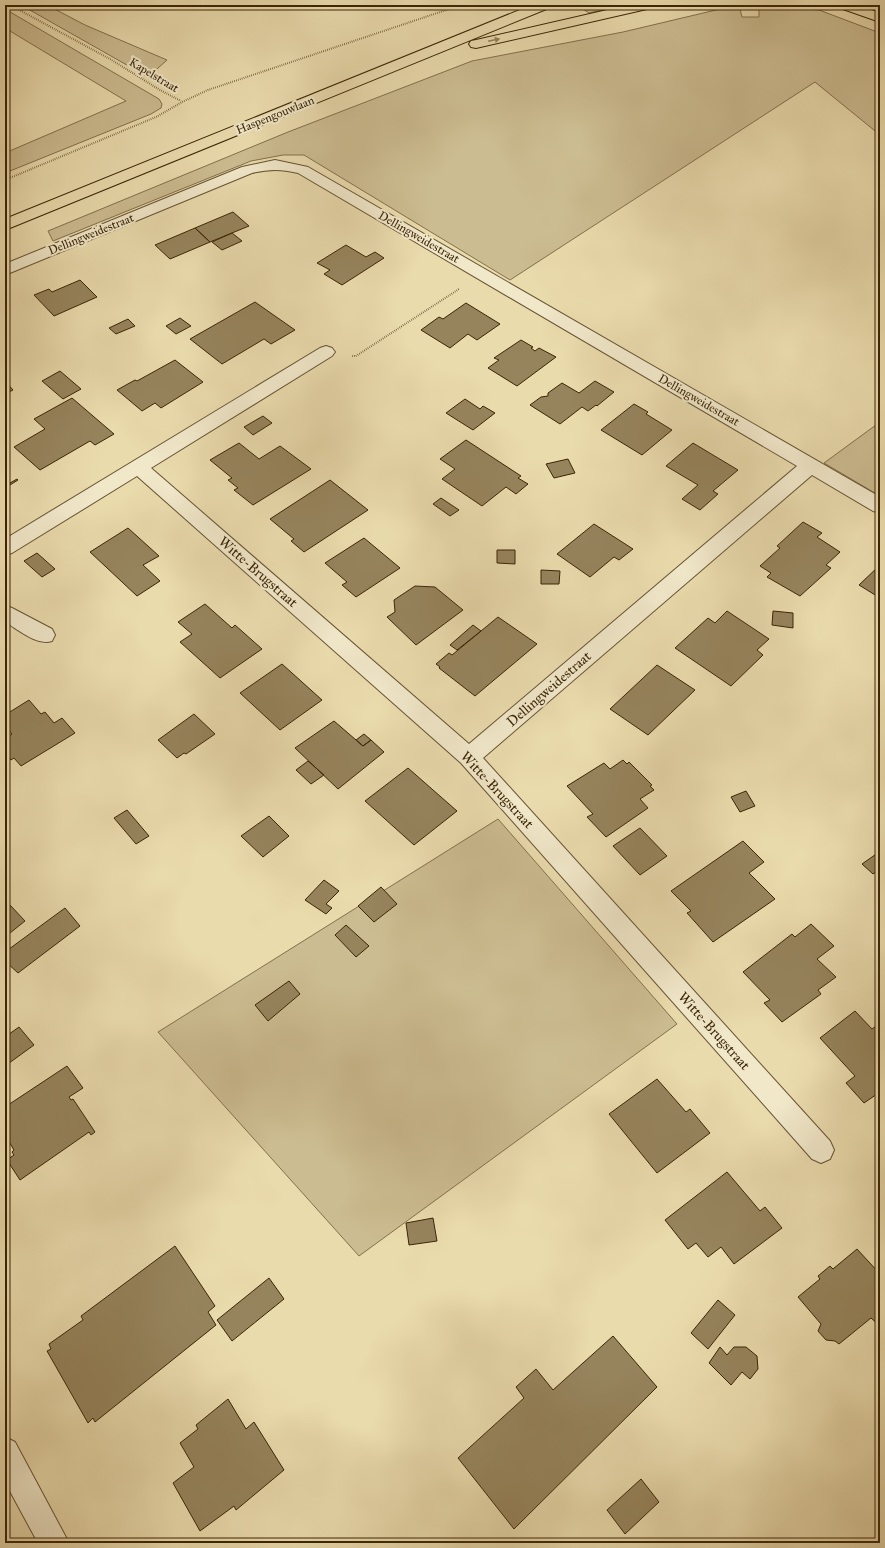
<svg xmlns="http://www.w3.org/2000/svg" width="885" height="1548" font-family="'IM FELL Great Primer',serif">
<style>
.green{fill:#ccbc91;stroke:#83704c}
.building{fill:#96845d;stroke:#3a2506}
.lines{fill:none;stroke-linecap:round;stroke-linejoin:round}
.street-casing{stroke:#665230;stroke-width:2}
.primary-casing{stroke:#3a2506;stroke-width:2}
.path{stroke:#3a2506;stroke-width:2;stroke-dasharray:0.5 1.5;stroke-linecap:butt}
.street{fill:#f1e8ca;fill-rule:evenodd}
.primary{fill:#eadbad;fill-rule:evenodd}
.oneway{fill:#92805a}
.labels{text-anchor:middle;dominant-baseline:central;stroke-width:4;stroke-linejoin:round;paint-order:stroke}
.far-street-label{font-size:12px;fill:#3a2506;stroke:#f1e8ca}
.street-label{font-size:14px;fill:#3a2506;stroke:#f1e8ca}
</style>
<rect width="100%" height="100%" fill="#eadbad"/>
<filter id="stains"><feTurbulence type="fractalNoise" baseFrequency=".005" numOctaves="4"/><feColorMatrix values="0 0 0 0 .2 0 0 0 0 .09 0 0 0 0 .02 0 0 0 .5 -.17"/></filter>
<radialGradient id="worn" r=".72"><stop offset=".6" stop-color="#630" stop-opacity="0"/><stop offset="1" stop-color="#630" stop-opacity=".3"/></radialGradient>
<path class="green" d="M 21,5 L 47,5 L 85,25 L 167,60 L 148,77 Z
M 592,5 L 624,5 L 589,13 L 583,9 Z
M 737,5 L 739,5 L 742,17 L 759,17 L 759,5 L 819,10 L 880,33 L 880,135 L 815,82 L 510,280 L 304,155 L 283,155 L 251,161 L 53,241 L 48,231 L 288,132 L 472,61 L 623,32 Z
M 5,9 L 159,99 L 162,104 L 161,108 L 151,114 L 5,173 L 5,153 L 126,101 L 5,28 Z
M 880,422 L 880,496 L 824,463 Z
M 498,819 L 677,1024 L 359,1256 L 158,1032 Z"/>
<path class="building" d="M 233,212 L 249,226 L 210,242 L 195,228 Z
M 195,228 L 210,242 L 170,259 L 155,245 Z
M 232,233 L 242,241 L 222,250 L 212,242 Z
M 346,245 L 366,257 L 375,252 L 384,258 L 342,285 L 324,274 L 330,270 L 317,263 Z
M 80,280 L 97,297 L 54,316 L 34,295 L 49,289 L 52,292 Z
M 255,302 L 295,330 L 271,344 L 264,339 L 222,364 L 190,339 Z
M 466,303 L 500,324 L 477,340 L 468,334 L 450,348 L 421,330 L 439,317 L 443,319 Z
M 180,318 L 191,326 L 176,334 L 166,326 Z
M 128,319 L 135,326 L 116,334 L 109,328 Z
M 521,340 L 533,347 L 531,348 L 535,351 L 539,348 L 556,357 L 517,386 L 488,368 L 499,360 L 494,358 Z
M 175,360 L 203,382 L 161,408 L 155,403 L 142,411 L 117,390 L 135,380 L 137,381 Z
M 60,371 L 81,389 L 63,399 L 42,381 Z
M 5,381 L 13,390 L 5,394 Z
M 595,381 L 614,392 L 597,406 L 596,405 L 588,411 L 582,407 L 560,424 L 530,405 L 541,397 L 548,396 L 548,393 L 562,383 L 579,393 Z
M 72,398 L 114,434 L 95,445 L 90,441 L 40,470 L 14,447 L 45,429 L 34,419 Z
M 465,399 L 480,409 L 483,406 L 495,413 L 473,430 L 446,413 Z
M 634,404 L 648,412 L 646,414 L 672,430 L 642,455 L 601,430 Z
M 263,416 L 272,423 L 253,435 L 244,427 Z
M 466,440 L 521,476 L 518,478 L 528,484 L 516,494 L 506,487 L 482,506 L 442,479 L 455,469 L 440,459 Z
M 239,443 L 259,459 L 280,446 L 311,469 L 253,505 L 234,490 L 238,488 L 228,480 L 232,478 L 210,460 Z
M 693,443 L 738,470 L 713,491 L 718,494 L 700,510 L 682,499 L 698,485 L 666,466 Z
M 568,459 L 575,473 L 554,478 L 546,464 Z
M 5,478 L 10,483 L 17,479 L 18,480 L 5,488 Z
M 330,480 L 368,510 L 304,552 L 291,541 L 294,539 L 270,519 Z
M 441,498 L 459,510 L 450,516 L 433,504 Z
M 803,522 L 822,533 L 817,537 L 840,552 L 826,565 L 831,568 L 800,596 L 767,577 L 771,573 L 760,566 L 780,548 L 777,546 Z
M 594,524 L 633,549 L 619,560 L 614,557 L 590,577 L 557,554 Z
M 128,528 L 159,556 L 143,565 L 160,581 L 137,596 L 90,552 Z
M 364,538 L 400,568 L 356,597 L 342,585 L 347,582 L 325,563 Z
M 497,550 L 515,550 L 515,564 L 497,563 Z
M 37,553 L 55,569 L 42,577 L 24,561 Z
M 880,565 L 880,598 L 859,585 Z
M 541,570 L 560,571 L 559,584 L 541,584 Z
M 415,586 L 435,587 L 463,610 L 416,645 L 387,617 L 395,612 L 394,600 Z
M 205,604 L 232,628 L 235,625 L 262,649 L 220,678 L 180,642 L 192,634 L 178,622 Z
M 727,611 L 769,639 L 757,650 L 763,655 L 731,686 L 675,648 L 708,618 L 715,623 Z
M 773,611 L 793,613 L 793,628 L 772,625 Z
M 498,617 L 537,644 L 475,696 L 439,668 L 440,667 L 436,664 L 449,653 L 452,655 Z
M 473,625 L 481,631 L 457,650 L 450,645 Z
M 282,664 L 322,700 L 280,730 L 240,693 Z
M 657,665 L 695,690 L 648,735 L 610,709 Z
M 29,700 L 41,714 L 45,712 L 54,723 L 62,718 L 75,733 L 21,766 L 14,758 L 11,760 L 5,752 L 5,738 L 12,734 L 5,726 L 5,715 Z
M 194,714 L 215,734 L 186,754 L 184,753 L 177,758 L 158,740 Z
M 334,721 L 363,746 L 371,740 L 384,752 L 338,789 L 295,748 Z
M 364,734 L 371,740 L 363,746 L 356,740 Z
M 623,760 L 627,764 L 629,762 L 652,785 L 650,786 L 654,790 L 640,799 L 648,808 L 606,837 L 587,817 L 593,814 L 567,786 L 604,763 L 610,769 Z
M 308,761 L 324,775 L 311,784 L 296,770 Z
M 408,768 L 457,811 L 414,845 L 365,801 Z
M 746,791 L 755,806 L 740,812 L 731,797 Z
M 127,810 L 149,836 L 136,844 L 114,818 Z
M 269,816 L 289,836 L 263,857 L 241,836 Z
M 640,828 L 667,856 L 640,875 L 613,846 Z
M 743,841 L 764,862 L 749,873 L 775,899 L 713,942 L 687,913 L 691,911 L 671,891 Z
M 879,852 L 880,869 L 873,874 L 862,864 Z
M 324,880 L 339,891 L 326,904 L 332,908 L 326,914 L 305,900 Z
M 381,887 L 397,904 L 374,922 L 358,906 Z
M 10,905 L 25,921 L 5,937 L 5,908 Z
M 65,908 L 80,926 L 18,973 L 5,961 L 5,952 Z
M 811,924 L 834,946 L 817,959 L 836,977 L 818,990 L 821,994 L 782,1022 L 764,1003 L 770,1000 L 743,972 L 792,934 L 795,937 Z
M 346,925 L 369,946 L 356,957 L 335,935 Z
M 289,981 L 300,994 L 268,1021 L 255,1005 Z
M 855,1011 L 872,1029 L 880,1023 L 880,1092 L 864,1103 L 846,1083 L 855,1076 L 820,1038 Z
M 19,1027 L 34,1045 L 5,1066 L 5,1037 Z
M 67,1066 L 83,1088 L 69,1097 L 71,1100 L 73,1099 L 95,1132 L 91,1135 L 89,1132 L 20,1180 L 7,1160 L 14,1155 L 12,1152 L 14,1150 L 8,1140 L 5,1142 L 5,1107 Z
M 657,1079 L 686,1112 L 690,1109 L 710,1133 L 657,1173 L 609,1114 Z
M 727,1172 L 760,1211 L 765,1207 L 782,1228 L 734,1264 L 721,1247 L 708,1257 L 696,1243 L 688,1249 L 665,1220 Z
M 433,1218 L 437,1241 L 409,1245 L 406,1223 Z
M 175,1246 L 215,1306 L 208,1312 L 216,1325 L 95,1422 L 93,1418 L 88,1423 L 47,1351 L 51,1349 L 49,1344 L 83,1320 L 81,1316 Z
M 857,1249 L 880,1274 L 880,1326 L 871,1318 L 839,1344 L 835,1341 L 826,1340 L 818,1331 L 821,1324 L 798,1297 L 820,1279 L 818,1276 L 830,1266 L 833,1269 Z
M 269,1278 L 284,1299 L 232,1341 L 217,1320 Z
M 718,1300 L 735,1315 L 708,1349 L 691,1333 Z
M 613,1336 L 657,1387 L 514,1529 L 458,1458 L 524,1398 L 516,1387 L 536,1369 L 553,1390 Z
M 720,1347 L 727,1355 L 734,1347 L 746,1347 L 757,1356 L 758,1369 L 750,1379 L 742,1372 L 731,1385 L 709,1363 Z
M 228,1399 L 246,1429 L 254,1422 L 284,1470 L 236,1510 L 234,1506 L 200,1531 L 173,1483 L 194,1467 L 180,1443 L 198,1429 L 196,1425 Z
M 641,1479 L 659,1502 L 625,1534 L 607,1510 Z"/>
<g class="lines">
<defs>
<path id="street" d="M 275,160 L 308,167 L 880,497 L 880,513 L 873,511 L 812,475 L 483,758 L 830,1141 L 834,1150 L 830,1159 L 821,1163 L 812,1159 L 461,763 L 137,476 L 12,553 L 5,555 L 5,539 L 320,348 L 326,346 L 332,348 L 335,352 L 332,356 L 151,468 L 469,744 L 797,466 L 298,173 C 281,169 269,169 252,173 L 5,275 L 5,264 L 242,167 Z
M 5,605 L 12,608 L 52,629 L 55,635 L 52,641 C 37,646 19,630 5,622 Z
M 5,1437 L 15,1442 L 69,1543 L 38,1543 L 5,1482 Z"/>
<path id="primary" d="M 532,5 L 551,5 L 549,8 L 5,230 L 5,219 Z
M 629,5 L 654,5 L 652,8 L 647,9 L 476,48 L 471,47 L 469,44 L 471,41 L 476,40 Z
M 838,5 L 858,5 L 880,13 L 880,22 L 840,8 Z"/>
</defs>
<use href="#street" class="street-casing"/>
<use href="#primary" class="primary-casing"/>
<path class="path" d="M 10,5 L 110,59 L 160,90 L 181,101
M 5,180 L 156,117 L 182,102 L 208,90 L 461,5
M 352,356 L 356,356 L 459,289"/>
<use href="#street" class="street"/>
<use href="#primary" class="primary"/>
</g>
<defs><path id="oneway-solid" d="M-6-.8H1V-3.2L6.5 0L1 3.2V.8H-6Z"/></defs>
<use class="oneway" href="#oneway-solid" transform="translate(494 40) rotate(-12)"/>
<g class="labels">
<g class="far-street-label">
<text transform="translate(154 75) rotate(31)">Kapelstraat</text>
<text transform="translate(275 115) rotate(-22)">Haspengouwlaan</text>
<text transform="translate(91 234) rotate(-22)">Dellingweidestraat</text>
<text transform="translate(419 237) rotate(30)">Dellingweidestraat</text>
<text transform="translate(699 400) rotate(30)">Dellingweidestraat</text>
</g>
<g class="street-label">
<text transform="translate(258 572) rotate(41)">Witte-Brugstraat</text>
<text transform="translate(549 689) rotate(-41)">Dellingweidestraat</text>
<text transform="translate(497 790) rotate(47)">Witte-Brugstraat</text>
<text transform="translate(714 1031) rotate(48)">Witte-Brugstraat</text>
</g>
</g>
<rect width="885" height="1548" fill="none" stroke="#eadbad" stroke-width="20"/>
<rect x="6" y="6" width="873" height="1536" fill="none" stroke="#3a2506" stroke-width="2"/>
<rect x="10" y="10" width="865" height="1528" fill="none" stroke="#3a2506"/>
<rect width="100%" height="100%" filter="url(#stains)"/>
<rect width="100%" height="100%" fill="url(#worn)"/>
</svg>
